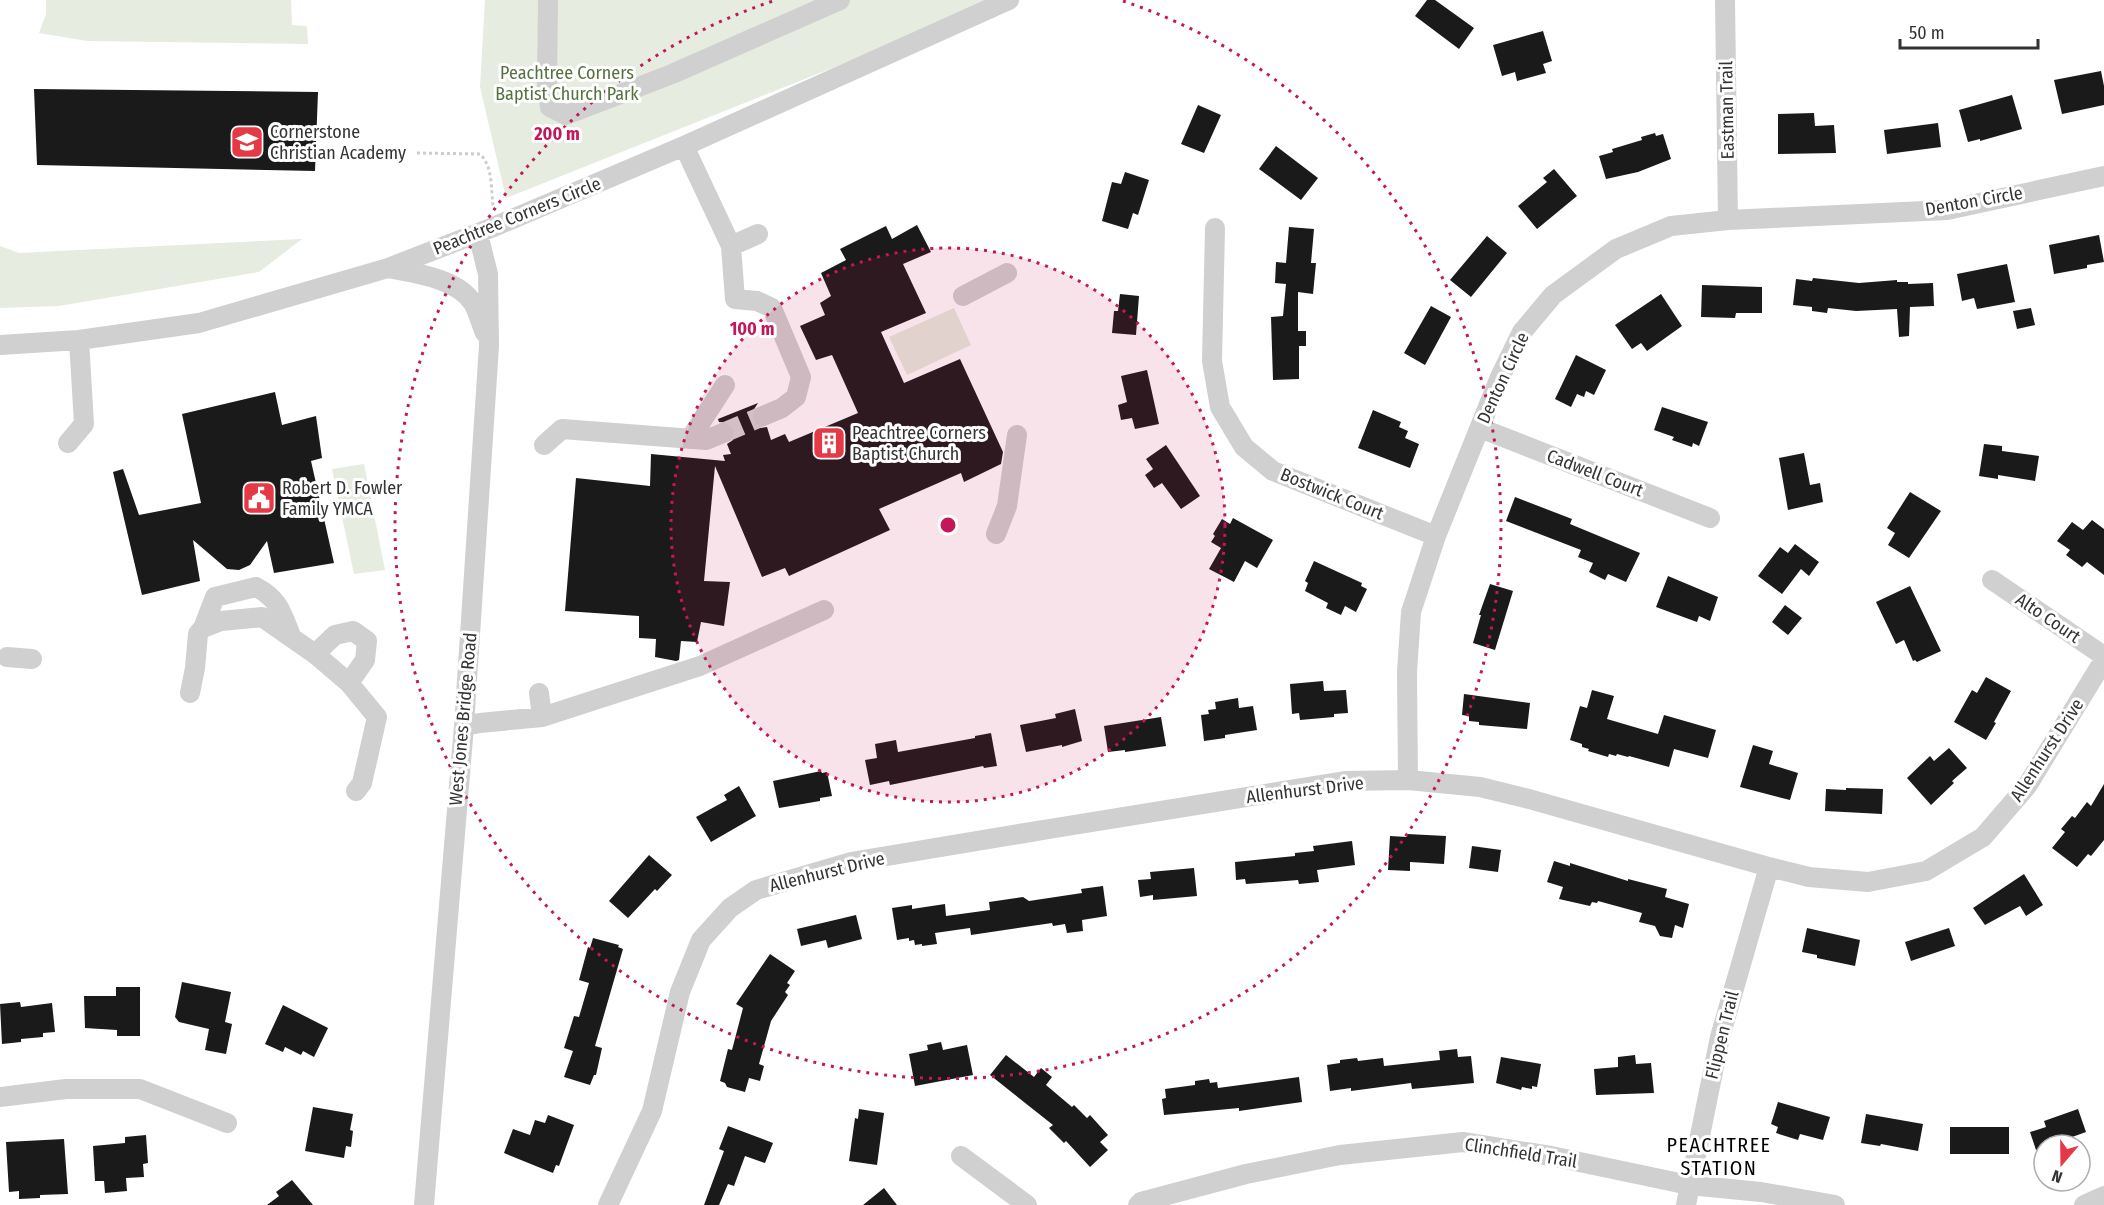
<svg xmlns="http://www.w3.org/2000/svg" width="2104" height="1205" font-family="'Fira Sans Condensed',sans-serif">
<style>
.green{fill:#e6ecdf}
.building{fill:#1a1a1a}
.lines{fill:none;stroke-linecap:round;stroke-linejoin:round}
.minor-tunnel{stroke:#d6d6d6;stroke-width:20;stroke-dasharray:20 10;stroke-linecap:butt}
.path{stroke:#cdcdcd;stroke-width:3;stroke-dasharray:3 3;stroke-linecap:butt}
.minor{stroke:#d0d0d0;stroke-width:20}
.ring{fill:none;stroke:#c2185b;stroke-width:3;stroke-dasharray:3 6}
.labels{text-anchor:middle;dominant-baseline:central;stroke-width:6;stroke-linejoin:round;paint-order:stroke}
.park-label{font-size:18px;fill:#56703f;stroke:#fff}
.street-label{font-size:18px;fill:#333;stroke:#fff}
.poi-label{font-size:18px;fill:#333;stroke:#fff;text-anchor:start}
.neighbourhood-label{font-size:20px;letter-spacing:1.5px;fill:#000;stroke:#fff}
.centre{fill:#c2185b;stroke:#fff;stroke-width:3}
.ring-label{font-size:18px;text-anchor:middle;font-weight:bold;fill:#c2185b;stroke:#fff;stroke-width:6;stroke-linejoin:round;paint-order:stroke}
</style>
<rect width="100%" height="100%" fill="#fff"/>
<path class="green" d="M 46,0 L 291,0 L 292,25 L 307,26 L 308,44 L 87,41 L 39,33 L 46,14 Z
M 485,0 L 1003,0 L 506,198 L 480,87 Z
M 302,239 L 259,272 L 59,306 L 0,308 L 0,246 L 19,253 Z
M 954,308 L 971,345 L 907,375 L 889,337 Z
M 364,464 L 385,570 L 354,574 L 332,469 Z"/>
<path class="building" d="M 1427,0 L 1435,0 L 1474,28 L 1459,49 L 1415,16 Z
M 1543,31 L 1552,61 L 1543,64 L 1546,73 L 1517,81 L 1515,72 L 1502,76 L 1493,45 Z
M 2101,71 L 2104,86 L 2104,105 L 2062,114 L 2054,80 Z
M 34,89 L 318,92 L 315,171 L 37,165 Z
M 2012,95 L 2022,129 L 1980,141 L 1980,139 L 1968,142 L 1959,110 Z
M 1198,105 L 1221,115 L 1204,153 L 1181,144 Z
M 1814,113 L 1815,126 L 1834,125 L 1836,153 L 1778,154 L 1778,114 Z
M 1938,123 L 1941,147 L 1887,154 L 1884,130 Z
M 1655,133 L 1656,136 L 1663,134 L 1671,159 L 1638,172 L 1606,179 L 1599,156 L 1613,152 L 1612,149 L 1642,140 L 1641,137 Z
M 1276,146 L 1318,178 L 1301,200 L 1259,169 Z
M 1554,169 L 1577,196 L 1537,229 L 1518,206 L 1547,182 L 1543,178 Z
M 1125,172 L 1149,180 L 1138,215 L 1133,213 L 1128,229 L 1102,221 L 1112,182 L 1121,184 Z
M 917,225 L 931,252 L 903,264 L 926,313 L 881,332 L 904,383 L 960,359 L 1003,452 L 1001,464 L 964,482 L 961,473 L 879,509 L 890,530 L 789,576 L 785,568 L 762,577 L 715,466 L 704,581 L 730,582 L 724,626 L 701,622 L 697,642 L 681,641 L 679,660 L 676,661 L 655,657 L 656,639 L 639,638 L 639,616 L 565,611 L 576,478 L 650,486 L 651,454 L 725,461 L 723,455 L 731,454 L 727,444 L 733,440 L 734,429 L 730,423 L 719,422 L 718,419 L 758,403 L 751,414 L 752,420 L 755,425 L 761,428 L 767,427 L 771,440 L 785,434 L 789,442 L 858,413 L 832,355 L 816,360 L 800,326 L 825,315 L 820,303 L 831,296 L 821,273 L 846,260 L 840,249 L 886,226 L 892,239 Z
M 1289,227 L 1314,229 L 1311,263 L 1316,263 L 1313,294 L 1298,292 L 1298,331 L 1306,331 L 1306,346 L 1299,346 L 1299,379 L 1273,380 L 1271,317 L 1283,316 L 1286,284 L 1275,283 L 1276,262 L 1286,263 Z
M 2099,235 L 2104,262 L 2087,265 L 2087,268 L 2054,274 L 2049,245 Z
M 1487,236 L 1507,253 L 1471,297 L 1450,280 Z
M 2007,264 L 2015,302 L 1977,309 L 1974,298 L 1962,301 L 1957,274 Z
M 1813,278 L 1859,283 L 1897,280 L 1897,282 L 1908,282 L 1908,284 L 1933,283 L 1934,306 L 1910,307 L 1909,336 L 1899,337 L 1897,309 L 1856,311 L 1828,308 L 1827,313 L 1812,311 L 1812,307 L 1793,305 L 1796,279 L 1812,281 Z
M 1702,285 L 1762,287 L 1762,313 L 1736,313 L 1735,318 L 1701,317 Z
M 1120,294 L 1139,296 L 1136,335 L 1112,333 L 1114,311 L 1118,311 Z
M 1661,294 L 1682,326 L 1647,351 L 1641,343 L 1632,349 L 1615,325 Z
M 1431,306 L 1451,317 L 1425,365 L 1404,353 Z
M 2031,308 L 2035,325 L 2017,329 L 2013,311 Z
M 1576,355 L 1606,370 L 1594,395 L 1586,391 L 1584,397 L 1577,394 L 1571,407 L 1555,399 Z
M 1147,370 L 1159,424 L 1135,429 L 1132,418 L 1121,420 L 1118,405 L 1127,402 L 1121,376 Z
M 275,392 L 282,425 L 316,416 L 322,458 L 311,461 L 334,563 L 274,573 L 267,541 L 250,565 L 239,570 L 227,569 L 193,540 L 200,581 L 142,595 L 113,472 L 123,469 L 139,515 L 201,503 L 182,414 Z
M 1662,407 L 1708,422 L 1699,446 L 1693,443 L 1692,447 L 1672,440 L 1674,437 L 1654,430 Z
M 1373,410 L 1401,422 L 1399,427 L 1408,431 L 1405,438 L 1419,444 L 1410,468 L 1358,448 Z
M 1984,444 L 2002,446 L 2002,451 L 2039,456 L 2035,481 L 1998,475 L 1998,479 L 1979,476 Z
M 1166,445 L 1200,496 L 1181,509 L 1162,483 L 1154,488 L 1145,475 L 1153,469 L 1146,459 Z
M 1804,453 L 1810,485 L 1820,483 L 1823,502 L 1788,510 L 1779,458 Z
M 1910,492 L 1941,511 L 1909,558 L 1888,545 L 1895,533 L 1887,528 Z
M 1515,497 L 1572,519 L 1570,524 L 1640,553 L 1626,582 L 1608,574 L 1605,580 L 1589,572 L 1593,563 L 1578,557 L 1581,550 L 1506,521 Z
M 1233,518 L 1273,540 L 1257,568 L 1245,561 L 1234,582 L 1209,569 L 1221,548 L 1211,542 L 1215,536 L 1213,534 L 1222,519 L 1230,524 Z
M 2092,520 L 2104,529 L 2104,575 L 2087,562 L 2082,567 L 2066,555 L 2070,550 L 2057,541 L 2072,522 L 2083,530 Z
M 1795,544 L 1819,562 L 1809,576 L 1801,569 L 1782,594 L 1758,576 L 1780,547 L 1788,553 Z
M 1314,561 L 1362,583 L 1361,586 L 1367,589 L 1356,612 L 1345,606 L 1341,615 L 1326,608 L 1328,603 L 1305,591 L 1308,583 L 1305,581 Z
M 1668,576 L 1718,597 L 1710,621 L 1699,616 L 1697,622 L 1656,607 Z
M 1490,584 L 1513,591 L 1495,650 L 1473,643 L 1481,615 L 1479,615 Z
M 1910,586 L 1941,651 L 1917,662 L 1915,660 L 1913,661 L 1904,640 L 1896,644 L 1876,602 Z
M 1785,605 L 1802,618 L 1788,635 L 1772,622 Z
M 1986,677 L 2011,691 L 1994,722 L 1996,723 L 1986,740 L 1954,722 L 1972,690 L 1977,693 Z
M 1323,681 L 1324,691 L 1346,690 L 1348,713 L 1334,714 L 1334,717 L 1300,720 L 1299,713 L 1292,714 L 1290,684 Z
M 1592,690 L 1614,696 L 1607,719 L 1658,734 L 1664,715 L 1716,730 L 1708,758 L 1674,749 L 1669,767 L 1629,756 L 1628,757 L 1617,754 L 1616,756 L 1609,754 L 1608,757 L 1588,751 L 1589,749 L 1582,747 L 1582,744 L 1570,740 L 1580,706 L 1587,708 Z
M 1464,694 L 1530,703 L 1527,729 L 1479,725 L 1479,722 L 1469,721 L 1469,716 L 1462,715 Z
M 1238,698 L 1239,708 L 1253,706 L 1257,730 L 1225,735 L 1225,738 L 1204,741 L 1201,715 L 1209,714 L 1208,710 L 1216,709 L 1215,702 Z
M 1075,709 L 1082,741 L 1062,747 L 1062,745 L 1026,752 L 1020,725 L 1056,718 L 1055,714 Z
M 1161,717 L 1166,746 L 1125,752 L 1125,750 L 1108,752 L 1104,726 Z
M 991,733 L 997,766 L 984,768 L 983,766 L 890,785 L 889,781 L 870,785 L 865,760 L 877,758 L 875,744 L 896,740 L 898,752 L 975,738 L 975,736 Z
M 1753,745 L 1773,751 L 1769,764 L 1798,773 L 1790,800 L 1740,787 Z
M 1949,748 L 1967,768 L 1952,781 L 1954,783 L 1931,805 L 1907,778 L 1930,756 L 1934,761 Z
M 821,771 L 822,773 L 827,772 L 832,796 L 820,798 L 820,801 L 779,808 L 773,781 Z
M 2104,784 L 2104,840 L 2091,856 L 2088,854 L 2077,867 L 2052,848 L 2065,832 L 2061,829 L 2072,816 L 2075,818 L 2087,802 L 2091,806 Z
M 739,786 L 756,816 L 711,842 L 696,817 L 727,800 L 724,795 Z
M 1846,788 L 1883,789 L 1882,814 L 1825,811 L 1826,789 L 1846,790 Z
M 1407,834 L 1446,836 L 1444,864 L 1410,862 L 1410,871 L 1388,870 L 1390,836 L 1407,837 Z
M 1352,841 L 1355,865 L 1317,870 L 1319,882 L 1299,884 L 1298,880 L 1246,884 L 1245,879 L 1236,880 L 1235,862 L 1295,856 L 1295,853 L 1314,851 L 1313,846 Z
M 1472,846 L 1501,850 L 1498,872 L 1469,868 Z
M 649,855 L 672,875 L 657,891 L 655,889 L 628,918 L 609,901 Z
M 1554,861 L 1570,866 L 1570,863 L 1628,881 L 1628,879 L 1667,889 L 1665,897 L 1689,904 L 1683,928 L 1675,925 L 1672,938 L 1660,936 L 1655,926 L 1639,922 L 1642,913 L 1598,901 L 1597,903 L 1592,902 L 1590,906 L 1559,899 L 1563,887 L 1547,882 Z
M 1194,868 L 1197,896 L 1153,900 L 1153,895 L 1140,897 L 1138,880 L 1151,879 L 1150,872 Z
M 2024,874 L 2043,905 L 2026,916 L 2020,906 L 1985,925 L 1973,908 Z
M 1103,886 L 1107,916 L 1082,920 L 1083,931 L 1067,933 L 1065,924 L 1053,926 L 1052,923 L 971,935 L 970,928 L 935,933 L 937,944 L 922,946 L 922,944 L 915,945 L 914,940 L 909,941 L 909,938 L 897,940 L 892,908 L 912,905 L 912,909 L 945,904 L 946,916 L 990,910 L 989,902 L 1023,897 L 1029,901 L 1082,893 L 1081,889 Z
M 856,915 L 862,939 L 828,948 L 826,940 L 801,946 L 797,929 Z
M 1807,928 L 1860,940 L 1855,966 L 1817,958 L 1817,955 L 1802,952 Z
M 1949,928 L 1955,946 L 1911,961 L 1905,942 Z
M 593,938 L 619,945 L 618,947 L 623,949 L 595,1046 L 602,1048 L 596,1075 L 594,1075 L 590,1085 L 564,1077 L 573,1051 L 564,1048 L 574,1016 L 579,1017 L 589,983 L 579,980 L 588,947 L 590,948 Z
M 770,954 L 795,971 L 787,983 L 790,985 L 785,992 L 788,995 L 771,1021 L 759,1064 L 764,1066 L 760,1081 L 749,1078 L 745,1092 L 727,1087 L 725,1083 L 720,1081 L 728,1049 L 732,1050 L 743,1008 L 736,1004 Z
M 182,982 L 231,992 L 225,1022 L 232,1024 L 226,1054 L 205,1050 L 209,1029 L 179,1022 L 175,1017 Z
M 116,987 L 140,987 L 140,1036 L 117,1036 L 117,1030 L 85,1028 L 84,996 L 116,996 Z
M 20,1002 L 21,1007 L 52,1003 L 55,1032 L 43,1033 L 43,1037 L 21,1039 L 21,1042 L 2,1044 L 0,1004 Z
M 283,1005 L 328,1028 L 314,1057 L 303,1051 L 301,1055 L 285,1047 L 283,1052 L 265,1044 Z
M 941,1042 L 943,1050 L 967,1045 L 973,1075 L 915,1086 L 909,1054 L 928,1050 L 927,1045 Z
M 1457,1049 L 1458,1057 L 1471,1056 L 1474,1083 L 1412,1089 L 1411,1083 L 1351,1091 L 1351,1088 L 1330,1091 L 1327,1065 L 1340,1063 L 1340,1060 L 1357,1058 L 1358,1061 L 1383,1058 L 1384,1066 L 1440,1060 L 1439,1051 Z
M 1006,1055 L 1034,1077 L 1041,1068 L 1052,1077 L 1046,1085 L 1072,1107 L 1074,1105 L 1087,1118 L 1090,1115 L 1108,1135 L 1100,1142 L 1108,1150 L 1090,1167 L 1066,1141 L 1064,1143 L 1049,1128 L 1053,1125 L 990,1075 Z
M 1635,1055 L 1636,1064 L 1651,1063 L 1654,1093 L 1596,1095 L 1594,1069 L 1618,1067 L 1618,1057 Z
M 1501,1057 L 1541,1064 L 1537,1087 L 1532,1086 L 1532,1089 L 1522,1087 L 1521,1090 L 1496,1083 Z
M 1299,1077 L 1302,1102 L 1239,1111 L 1239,1108 L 1164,1115 L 1162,1099 L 1166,1098 L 1165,1089 L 1195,1085 L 1195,1081 L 1209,1079 L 1210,1083 L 1217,1082 L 1218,1088 Z
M 1778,1102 L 1830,1117 L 1823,1140 L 1800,1134 L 1798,1140 L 1776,1133 L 1778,1127 L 1771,1124 Z
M 313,1107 L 353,1114 L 350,1130 L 353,1131 L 351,1147 L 346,1146 L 344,1158 L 305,1151 Z
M 859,1109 L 884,1113 L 877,1165 L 849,1161 L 855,1118 L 858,1119 Z
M 2078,1109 L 2086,1132 L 2050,1145 L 2044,1145 L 2044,1147 L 2036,1150 L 2030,1132 L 2046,1127 L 2044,1121 Z
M 1866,1114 L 1923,1124 L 1918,1151 L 1881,1144 L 1880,1146 L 1861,1143 Z
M 548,1115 L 574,1125 L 559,1166 L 556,1165 L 553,1173 L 504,1153 L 513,1129 L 530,1135 L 535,1120 L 545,1123 Z
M 728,1126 L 773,1143 L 765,1163 L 745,1156 L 734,1186 L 728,1184 L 719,1205 L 704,1205 L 724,1151 L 719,1149 Z
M 1950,1127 L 2009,1127 L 2009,1154 L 1950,1154 Z
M 146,1135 L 148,1163 L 143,1164 L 144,1177 L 126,1178 L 127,1191 L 105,1193 L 104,1181 L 95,1181 L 93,1146 L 125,1143 L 125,1137 Z
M 64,1139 L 68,1194 L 40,1195 L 40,1198 L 19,1199 L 19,1191 L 9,1192 L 6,1142 Z
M 292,1180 L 313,1205 L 267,1205 L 279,1196 L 276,1192 Z
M 884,1188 L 897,1205 L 863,1205 Z"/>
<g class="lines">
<path class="minor-tunnel" d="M 723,433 L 763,416"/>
<path class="path" d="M 417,153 L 480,154 C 493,166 491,190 493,206"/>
<path class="minor" d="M 548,0 L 547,85 L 550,107 L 566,115 L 672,74 L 840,0
M 1725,0 L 1728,220
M 684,146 L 731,246 L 735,299 L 757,301 L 772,308 L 801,377 L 796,397 L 782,408 L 763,416
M 1215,228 L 1212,361 L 1220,407 L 1244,447 L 1273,471 L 1436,536
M 731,246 L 758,234
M 388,268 C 414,273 457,278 473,303 C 478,311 481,324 485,333
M 963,296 L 1007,273
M 0,345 L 79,340 L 199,323 L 388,268 L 491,228 L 684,146 L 1009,0
M 1480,428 L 1710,518
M 690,439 L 725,385
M 68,443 L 84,424 L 79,340
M 544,445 L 562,429 L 706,440 L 723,433
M 996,534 L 1007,506 L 1017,435
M 1992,580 L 2104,656
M 203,628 L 215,597 L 256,587 C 279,599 282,613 291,636
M 315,654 L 335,635 L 353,631 L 367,641 L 365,660 L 349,683
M 7,657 L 32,659
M 190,693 L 195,668 L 198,634 L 203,628 L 221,621 L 262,617 L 315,654 L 349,683 L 377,717 L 362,783 L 356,791
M 539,693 L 542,717
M 464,726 L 480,723 L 542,717 L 700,666 L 824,610
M 1408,780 L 1407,672 L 1411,612 L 1436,536 L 1500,377 L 1522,332 L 1553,295 L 1616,249 L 1671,226 L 1728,220 L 1947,210 L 2104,176
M 0,1097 L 66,1089 L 140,1089 L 227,1123
M 961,1156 L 1027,1205
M 424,1205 L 464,726 L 489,346 L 488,274 L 478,234
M 608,1205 L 652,1111 L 680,992 L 701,940 L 730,908 L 756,890 L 851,862 L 1049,829 L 1345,781 L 1408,780 L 1480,787 L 1529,799 L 1769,867 L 1809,877 L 1868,882 L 1926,871 L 1983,837 L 2027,786 L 2104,660
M 1138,1205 L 1141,1202 L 1246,1174 L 1340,1155 L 1463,1142 L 1551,1156 L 1689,1185 L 1761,1192 L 1835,1205
M 1686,1205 L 1720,1037 L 1769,867
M 2084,1205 L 2104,1196"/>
</g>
<circle cx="948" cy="525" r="277" fill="#c2185b" fill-opacity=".12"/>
<g class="ring">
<circle cx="948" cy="525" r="277"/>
<path d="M1123 1A553 553 0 1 1 773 1"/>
</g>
<defs>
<symbol id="school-square" viewBox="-11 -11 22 22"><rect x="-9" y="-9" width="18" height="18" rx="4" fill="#e63946" stroke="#fff"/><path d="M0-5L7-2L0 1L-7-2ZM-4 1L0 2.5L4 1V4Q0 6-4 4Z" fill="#fff"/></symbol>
<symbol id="building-square" viewBox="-11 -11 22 22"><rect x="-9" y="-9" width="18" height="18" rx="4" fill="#e63946" stroke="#fff"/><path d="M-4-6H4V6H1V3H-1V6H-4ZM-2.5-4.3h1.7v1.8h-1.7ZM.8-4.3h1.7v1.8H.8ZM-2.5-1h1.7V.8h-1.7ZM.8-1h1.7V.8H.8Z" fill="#fff"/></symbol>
<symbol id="civic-square" viewBox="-11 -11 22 22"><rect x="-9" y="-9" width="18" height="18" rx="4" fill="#e63946" stroke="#fff"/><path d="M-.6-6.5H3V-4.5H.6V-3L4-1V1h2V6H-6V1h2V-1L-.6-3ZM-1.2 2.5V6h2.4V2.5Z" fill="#fff"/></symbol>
</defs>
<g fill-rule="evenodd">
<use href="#school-square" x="228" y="123" width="38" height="38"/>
<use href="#building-square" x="810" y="424" width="38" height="38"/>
<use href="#civic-square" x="240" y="479" width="38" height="38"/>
</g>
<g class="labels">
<g class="park-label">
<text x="567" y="73">Peachtree Corners<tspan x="567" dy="21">Baptist Church Park</tspan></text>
</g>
<g class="street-label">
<text transform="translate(1727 110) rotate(-91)">Eastman Trail</text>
<text transform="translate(1974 201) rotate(-10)">Denton Circle</text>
<text transform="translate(517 216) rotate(-22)">Peachtree Corners Circle</text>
<text transform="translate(1503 378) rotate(-65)">Denton Circle</text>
<text transform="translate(1595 473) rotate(21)">Cadwell Court</text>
<text transform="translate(1332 494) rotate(22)">Bostwick Court</text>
<text transform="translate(2048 618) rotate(34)">Alto Court</text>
<text transform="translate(463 719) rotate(-85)">West Jones Bridge Road</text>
<text transform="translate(2047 750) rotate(-57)">Allenhurst Drive</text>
<text transform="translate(1305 790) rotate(-7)">Allenhurst Drive</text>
<text transform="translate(827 872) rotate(-14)">Allenhurst Drive</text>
<text transform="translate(1722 1035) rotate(-76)">Flippen Trail</text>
<text transform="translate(1521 1153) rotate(9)">Clinchfield Trail</text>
</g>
<g class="poi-label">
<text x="270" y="132">Cornerstone<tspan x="270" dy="21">Christian Academy</tspan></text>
<text x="852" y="433">Peachtree Corners<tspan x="852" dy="21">Baptist Church</tspan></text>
<text x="282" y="488">Robert D. Fowler<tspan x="282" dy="21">Family YMCA</tspan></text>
</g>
<g class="neighbourhood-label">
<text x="1719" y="1145">PEACHTREE<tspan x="1719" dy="23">STATION</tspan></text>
</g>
</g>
<circle cx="948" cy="525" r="9" class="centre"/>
<g class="ring-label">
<text x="557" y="140">200 m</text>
<text x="752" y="335">100 m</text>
</g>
<g transform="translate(2062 1163) rotate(200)"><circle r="28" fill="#ffffff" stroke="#adadad" stroke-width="1.5"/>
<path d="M0-4.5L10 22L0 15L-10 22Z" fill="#e63946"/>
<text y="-9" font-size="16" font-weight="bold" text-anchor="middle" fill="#333333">N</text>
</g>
<path d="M1900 39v9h138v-9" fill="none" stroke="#333333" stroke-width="3"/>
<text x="1909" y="39" font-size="18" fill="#333333" stroke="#ffffff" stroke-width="4.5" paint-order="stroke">50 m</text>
</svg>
